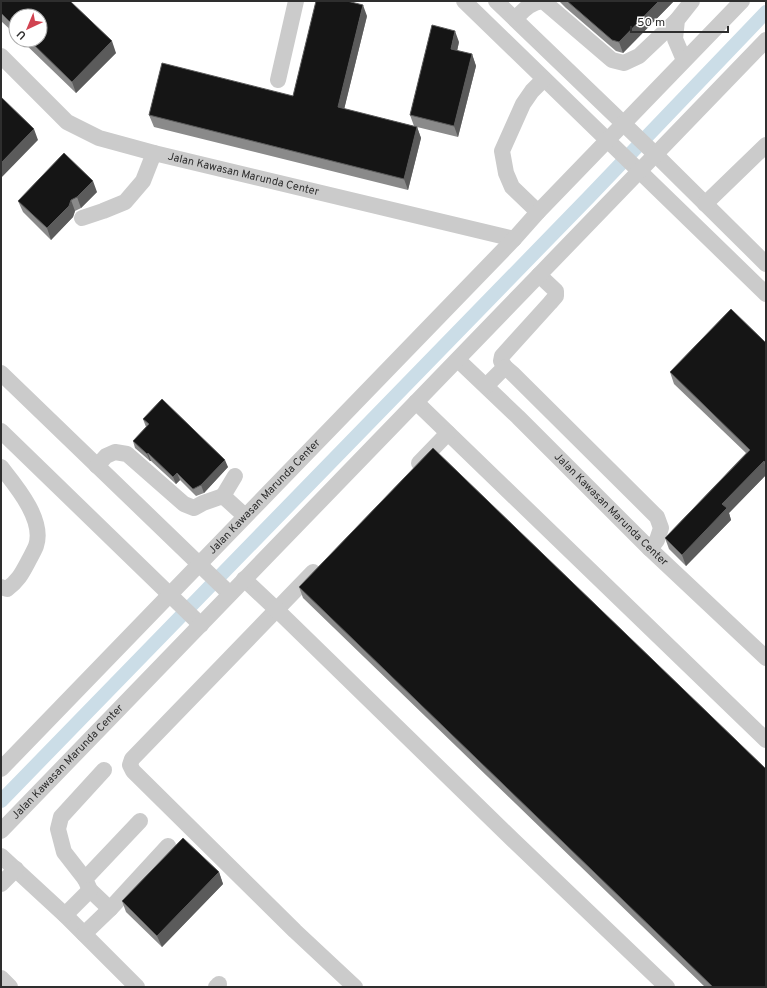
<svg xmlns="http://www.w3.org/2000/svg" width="767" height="988" font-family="Overpass,sans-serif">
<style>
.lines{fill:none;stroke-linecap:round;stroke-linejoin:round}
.canal{stroke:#cbdde7;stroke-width:14}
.minor{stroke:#cbcbcb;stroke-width:16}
.wall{fill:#8a8a8a}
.shaded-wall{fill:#5b5b5b}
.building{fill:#151515;stroke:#5b5b5b}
.labels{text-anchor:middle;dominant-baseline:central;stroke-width:4;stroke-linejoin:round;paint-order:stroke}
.street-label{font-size:11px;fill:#2e2e2e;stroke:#fff}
</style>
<rect width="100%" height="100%" fill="#fff"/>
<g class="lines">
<path class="canal" d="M 1,801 L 589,197 L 766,12"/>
<g class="minor">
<path d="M 464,1 L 766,294"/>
<path d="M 496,1 L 655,154 L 766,264"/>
<path d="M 515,19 C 523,11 530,2 543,1 L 612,60 L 624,63 L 639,56 L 677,20"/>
<path id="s1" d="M 1,56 L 67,122 L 99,138 L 154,153 L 514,239"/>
<path d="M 684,60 L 675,39 L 677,20 L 692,1"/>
<path d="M 278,80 L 296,1"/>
<path d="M 705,204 L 766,145"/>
<path d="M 538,212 L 512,187 L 506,173 L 502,151 L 523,104 L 532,91 L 544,79"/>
<path d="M 82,218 L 103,211 L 125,202 L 143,181 L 154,153"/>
<path id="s2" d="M 458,360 L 518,417 L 650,549 L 766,658"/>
<path d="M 505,367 L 501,361 L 502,356 L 550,303 L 556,296 L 556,291 L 539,275"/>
<path d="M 1,373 L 230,594"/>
<path d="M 486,386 L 505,367 L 512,373 L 657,517 L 661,528 L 657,540 L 650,549"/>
<path d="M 416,402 L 766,740"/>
<path d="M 1,431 L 201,625"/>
<path d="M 419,463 L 448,433"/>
<path d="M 97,466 L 106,456 L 115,452 L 127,454 L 184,504 L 194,508 L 203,503 L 223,496 L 245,516"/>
<path d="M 1,467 C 16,486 45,520 36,546 C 34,551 31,556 29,560 C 22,573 19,580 7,589 L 1,587"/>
<path d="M 223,496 L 235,476"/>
<path d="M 313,572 L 132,759 L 130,765 L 133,771 L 295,931 L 355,987"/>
<path d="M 244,579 L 277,610 L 513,840 L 667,987"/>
<path id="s3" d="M 1,769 L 514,239 L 538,212 L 742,1"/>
<path id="s4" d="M 1,831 L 539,275 L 766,40"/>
<path d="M 1,856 L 65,915 L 137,987"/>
<path d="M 85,879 L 64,852 L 58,829 L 61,817 L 104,770"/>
<path d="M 1,884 L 16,869"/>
<path d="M 110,909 L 90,890 L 85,879 L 140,821"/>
<path d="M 65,915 L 90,890"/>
<path d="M 84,934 L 110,909 L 168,846"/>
<path d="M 1,978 L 10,987"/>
<path d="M 216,987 L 219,984"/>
</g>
</g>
<path class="wall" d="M 1,1 L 116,53 L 76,93 L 21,40 L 40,40 L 16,16 L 16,35 L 1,21 Z
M 559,1 L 674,1 L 623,53 L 616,51 L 566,8 Z
M 367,16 L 344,109 L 414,126 L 410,115 L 459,42 L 457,51 L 472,54 L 476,66 L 458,137 L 417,127 L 421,138 L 408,190 L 154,127 L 149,115 L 293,96 Z
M 97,192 L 81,208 L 75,211 L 73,217 L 51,240 L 23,212 L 18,201 Z
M 766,343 L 766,475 L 729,513 L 731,520 L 686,566 L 669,549 L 665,538 L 746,453 L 674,384 L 670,372 Z
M 143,419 L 228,467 L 204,493 L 196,496 L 180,480 L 176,484 L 151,461 L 150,461 L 135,448 L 133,441 L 146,427 Z
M 299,587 L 766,987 L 705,987 L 303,598 Z
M 219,872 L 223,884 L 162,947 L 126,912 L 122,901 Z"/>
<path class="shaded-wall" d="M 659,1 L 674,1 L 623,53 L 619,42 Z
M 363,5 L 367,16 L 342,118 L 338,107 Z
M 455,31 L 459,42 L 455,60 L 451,49 Z
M 112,41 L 116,53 L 76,93 L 72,82 Z
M 472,54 L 476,66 L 458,137 L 454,126 Z
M 417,127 L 421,138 L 408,190 L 404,179 Z
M 34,129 L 38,140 L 1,178 L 1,163 Z
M 93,181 L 97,192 L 81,208 L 77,197 Z
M 71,200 L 75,211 L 73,217 L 51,240 L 47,228 Z
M 148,453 L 151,461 L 150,461 L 147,454 Z
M 225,460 L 228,467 L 204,493 L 201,485 Z
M 764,461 L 766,468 L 766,475 L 729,513 L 731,520 L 686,566 L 682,555 L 722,504 Z
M 177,473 L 180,480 L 176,484 L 173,477 Z
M 219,872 L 223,884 L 162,947 L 157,936 Z"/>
<path class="building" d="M 1,1 L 70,1 L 112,41 L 72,82 L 29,40 L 40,40 L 40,16 L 16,16 L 16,28 L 1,13 Z
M 316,1 L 347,1 L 363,5 L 338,107 L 417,127 L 404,179 L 149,115 L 162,63 L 293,96 Z
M 567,1 L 659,1 L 619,42 L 612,40 Z
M 432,25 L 455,31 L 451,49 L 472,54 L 454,126 L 410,115 Z
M 1,97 L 34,129 L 1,163 Z
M 64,153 L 93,181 L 77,197 L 71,200 L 69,206 L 47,228 L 18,201 Z
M 731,309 L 766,343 L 766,464 L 764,461 L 722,504 L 727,508 L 682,555 L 665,538 L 750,450 L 670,372 Z
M 162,399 L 225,460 L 201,485 L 193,489 L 177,473 L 173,477 L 148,453 L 147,454 L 133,441 L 149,424 L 143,419 Z
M 433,448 L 766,769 L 766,985 L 764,987 L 713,987 L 299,587 Z
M 183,838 L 219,872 L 157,936 L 122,901 Z"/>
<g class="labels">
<g class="street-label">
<text stroke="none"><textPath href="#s1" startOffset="278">Jalan Kawasan Marunda Center</textPath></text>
<text stroke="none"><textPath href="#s3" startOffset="379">Jalan Kawasan Marunda Center</textPath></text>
<text stroke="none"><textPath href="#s2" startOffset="214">Jalan Kawasan Marunda Center</textPath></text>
<text stroke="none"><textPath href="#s4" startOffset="96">Jalan Kawasan Marunda Center</textPath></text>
</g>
</g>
<rect width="767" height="988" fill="none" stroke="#2e2e2e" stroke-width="4"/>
<g transform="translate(28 28) rotate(224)"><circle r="19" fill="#ffffff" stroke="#ababab"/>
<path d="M0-3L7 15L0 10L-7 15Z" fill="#d14351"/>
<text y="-6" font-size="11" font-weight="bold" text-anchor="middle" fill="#2e2e2e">U</text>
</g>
<path d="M631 26v6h97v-6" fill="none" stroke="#2e2e2e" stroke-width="2"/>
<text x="637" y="26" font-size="12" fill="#2e2e2e" stroke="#ffffff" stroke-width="3" paint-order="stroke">50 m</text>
</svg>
